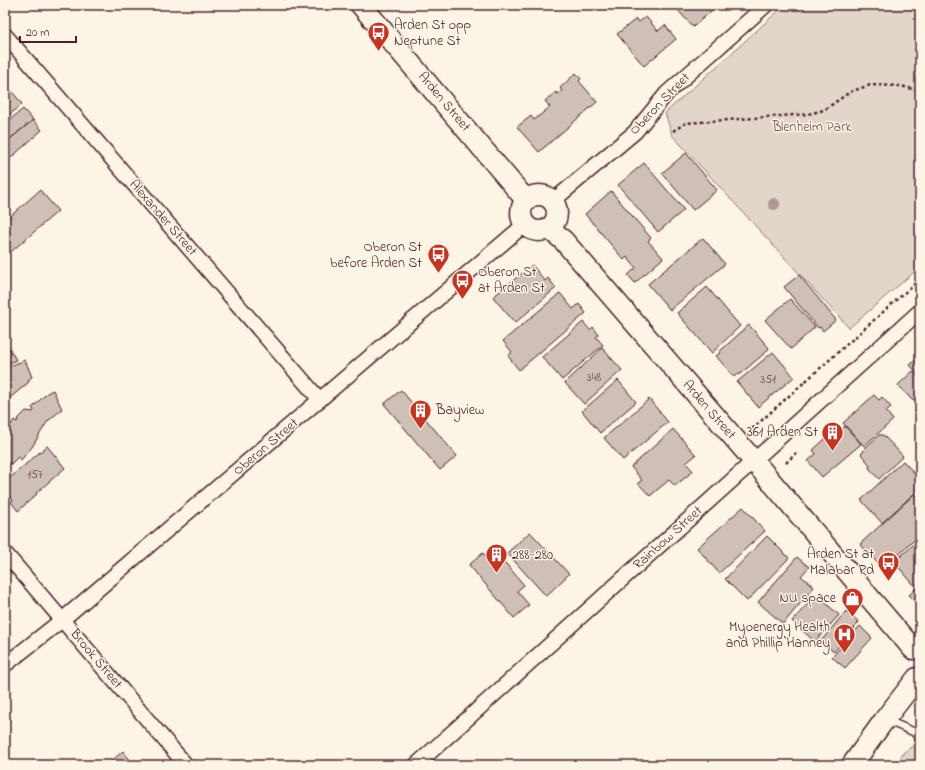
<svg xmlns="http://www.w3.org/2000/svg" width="925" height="770" font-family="'Indie Flower',sans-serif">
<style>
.green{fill:#e2d5ca;stroke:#967a7a}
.building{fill:#cfc0b7;stroke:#4a1f2b}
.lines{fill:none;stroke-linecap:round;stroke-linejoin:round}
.lane-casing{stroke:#4a1f2b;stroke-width:10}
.street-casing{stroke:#4a1f2b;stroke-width:17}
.secondary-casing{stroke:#4a1f2b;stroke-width:23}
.path{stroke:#4a1f2b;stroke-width:2.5;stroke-dasharray:3 3;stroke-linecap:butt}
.lane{stroke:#fcf5e5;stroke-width:7}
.street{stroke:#fcf5e5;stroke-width:14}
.secondary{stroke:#fcf5e5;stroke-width:20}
.tree{fill:#af9895}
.labels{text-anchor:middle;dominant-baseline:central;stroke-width:3;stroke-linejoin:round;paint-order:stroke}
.number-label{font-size:12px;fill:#6b474e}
.poi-label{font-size:14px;fill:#4a1f2b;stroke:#fcf5e5;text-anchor:end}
.street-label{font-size:14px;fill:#4a1f2b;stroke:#fcf5e5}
.park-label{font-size:14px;fill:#704c53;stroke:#fcf5e5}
</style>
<rect width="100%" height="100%" fill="#fcf5e5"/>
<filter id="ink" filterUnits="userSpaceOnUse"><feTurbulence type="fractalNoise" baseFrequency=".025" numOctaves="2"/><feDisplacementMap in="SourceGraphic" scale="8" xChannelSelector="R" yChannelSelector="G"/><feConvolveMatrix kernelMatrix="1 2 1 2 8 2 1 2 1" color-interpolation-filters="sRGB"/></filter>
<g filter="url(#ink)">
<path class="green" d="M 785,5 L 920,5 L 920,267 L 849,328 L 672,135 L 665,113 Z
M 920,741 L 920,765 L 896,765 L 904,752 Z"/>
<path class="building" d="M 678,5 L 718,5 L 693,27 L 675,7 Z
M 646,17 L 658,31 L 665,25 L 676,39 L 644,66 L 617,34 L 636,19 L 639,22 Z
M 576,73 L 581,79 L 579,81 L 597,102 L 539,152 L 517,127 L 531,116 L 534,120 L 550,107 L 545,101 L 556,92 L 558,94 L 562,91 L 560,88 Z
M 5,83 L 22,104 L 5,119 Z
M 23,109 L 33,120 L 5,143 L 5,124 Z
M 33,120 L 42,130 L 5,163 L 5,143 Z
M 686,153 L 717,190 L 693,210 L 662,173 Z
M 644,163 L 684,210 L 658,232 L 618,185 Z
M 40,190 L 58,211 L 5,257 L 5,221 Z
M 611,191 L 651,238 L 648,241 L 663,258 L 635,283 L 628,275 L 636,268 L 627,257 L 624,260 L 585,214 Z
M 703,238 L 725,264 L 670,310 L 648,284 Z
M 532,265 L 545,281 L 548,278 L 556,288 L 515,323 L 493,297 Z
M 799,275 L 836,320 L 823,331 L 820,327 L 818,328 L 784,287 Z
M 707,287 L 740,326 L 712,353 L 677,313 Z
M 560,293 L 573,309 L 579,304 L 586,313 L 519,370 L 508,356 L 512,352 L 503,341 Z
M 790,299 L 815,327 L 791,349 L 765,320 Z
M 583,322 L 590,330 L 593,327 L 599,335 L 596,337 L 603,345 L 562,380 L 542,357 Z
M 749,325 L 769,348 L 766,352 L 739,375 L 737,374 L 734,377 L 716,356 L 720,353 L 719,352 Z
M 7,344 L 16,360 L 5,365 L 5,346 Z
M 602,348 L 622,370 L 584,404 L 565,383 Z
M 773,352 L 794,377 L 758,407 L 737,382 Z
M 920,356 L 920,376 L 910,365 Z
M 25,360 L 32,377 L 28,380 L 29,382 L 5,402 L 5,368 Z
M 913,371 L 920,379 L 920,395 L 913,401 L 898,385 Z
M 618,380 L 636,402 L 600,433 L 582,411 Z
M 53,390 L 62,409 L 47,422 L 32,447 L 21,460 L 18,457 L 11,464 L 8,463 L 5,466 L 5,435 L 14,420 L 17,422 L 18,419 L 26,411 L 33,412 L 34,410 L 32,408 L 47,393 Z
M 401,390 L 457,456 L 440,470 L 384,404 Z
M 874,395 L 879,400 L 882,397 L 891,407 L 886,411 L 893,420 L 864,446 L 843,423 Z
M 649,399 L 668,422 L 623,460 L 604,438 Z
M 845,426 L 861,444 L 822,477 L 808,461 L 816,454 L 813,450 L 834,431 L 837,434 Z
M 673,429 L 696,455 L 686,463 L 693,471 L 675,486 L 669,480 L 650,496 L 638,483 L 642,480 L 631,467 Z
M 879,435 L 883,435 L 903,456 L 879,479 L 869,468 L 870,465 L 861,454 L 864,451 L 863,450 Z
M 47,446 L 65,468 L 36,493 L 37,494 L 18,511 L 11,502 L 13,500 L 8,495 L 6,497 L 5,496 L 5,482 Z
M 903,461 L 920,479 L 920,488 L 882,523 L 861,500 Z
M 920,489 L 920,535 L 883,569 L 860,544 Z
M 743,507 L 765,531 L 719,573 L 697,548 Z
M 530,532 L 569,574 L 546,596 L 507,553 Z
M 767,536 L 789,558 L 747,601 L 725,579 Z
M 920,539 L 920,582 L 915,586 L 894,562 Z
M 495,551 L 524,585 L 517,591 L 529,605 L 514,618 L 469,565 L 483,553 L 487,558 Z
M 797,557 L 809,567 L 801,576 L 814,587 L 783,624 L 758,602 Z
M 920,585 L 920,607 L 909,595 Z
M 814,597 L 819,602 L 821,599 L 839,615 L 815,642 L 792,621 Z
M 846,611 L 859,622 L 834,652 L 821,641 Z
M 860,626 L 872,638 L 845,668 L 832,657 Z
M 123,751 L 134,765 L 107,765 Z"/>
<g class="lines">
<defs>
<path id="lane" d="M 886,720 L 914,732 L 920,739"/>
<path id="street" d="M 5,35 L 320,400
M 553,201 L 635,132 L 667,93 L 766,5
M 5,553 L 186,765
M 5,665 L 62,620 L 524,225
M 416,765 L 920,311"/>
<path id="secondary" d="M 361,5 L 526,200
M521 213a18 18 0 1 1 36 0a18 18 0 1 1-36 0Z
M 549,229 L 563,240 L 753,460 L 913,649
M 852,765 L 885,719 L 917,678"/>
</defs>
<use href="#lane" class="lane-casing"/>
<use href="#street" class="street-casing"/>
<use href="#secondary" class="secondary-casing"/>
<path class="path" d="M 673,131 L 686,123 L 808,114 L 824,110 L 850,92 L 870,85 L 901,86 L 920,91
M 752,429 L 920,279
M 786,463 L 796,453"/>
<use href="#lane" class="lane"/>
<use href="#street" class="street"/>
<use href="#secondary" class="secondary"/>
</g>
<circle class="tree" cx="774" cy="204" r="6"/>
</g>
<defs>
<symbol id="bus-pin" viewBox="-11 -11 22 30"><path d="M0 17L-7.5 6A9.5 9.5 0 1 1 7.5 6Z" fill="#c8321e" stroke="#fcf5e5"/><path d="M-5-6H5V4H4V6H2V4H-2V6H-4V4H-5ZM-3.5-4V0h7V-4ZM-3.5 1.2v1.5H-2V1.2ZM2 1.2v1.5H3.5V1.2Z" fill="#fff"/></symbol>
<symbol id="building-pin" viewBox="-11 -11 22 30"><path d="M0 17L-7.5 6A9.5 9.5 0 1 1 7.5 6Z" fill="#c8321e" stroke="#fcf5e5"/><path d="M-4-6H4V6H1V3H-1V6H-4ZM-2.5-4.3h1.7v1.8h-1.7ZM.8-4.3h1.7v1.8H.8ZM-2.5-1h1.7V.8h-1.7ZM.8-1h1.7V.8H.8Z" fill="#fff"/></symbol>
<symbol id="shop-pin" viewBox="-11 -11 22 30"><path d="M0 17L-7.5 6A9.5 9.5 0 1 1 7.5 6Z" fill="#c8321e" stroke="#fcf5e5"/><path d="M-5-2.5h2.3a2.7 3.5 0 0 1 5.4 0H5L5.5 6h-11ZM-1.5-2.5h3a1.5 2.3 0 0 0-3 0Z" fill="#fff"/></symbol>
<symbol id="hospital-pin" viewBox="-11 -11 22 30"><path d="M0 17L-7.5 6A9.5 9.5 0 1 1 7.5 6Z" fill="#c8321e" stroke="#fcf5e5"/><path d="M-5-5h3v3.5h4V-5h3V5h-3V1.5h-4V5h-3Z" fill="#fff"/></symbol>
</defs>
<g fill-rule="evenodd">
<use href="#bus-pin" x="366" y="20" width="25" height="34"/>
<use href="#bus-pin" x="426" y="242" width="25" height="34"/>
<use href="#bus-pin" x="450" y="268" width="25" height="34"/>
<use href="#building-pin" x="408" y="398" width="25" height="34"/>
<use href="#building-pin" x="820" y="420" width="25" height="34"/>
<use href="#building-pin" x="484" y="542" width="25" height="34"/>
<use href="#bus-pin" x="876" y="550" width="25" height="34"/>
<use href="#shop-pin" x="840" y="586" width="25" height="34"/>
<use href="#hospital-pin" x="832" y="622" width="25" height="34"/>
</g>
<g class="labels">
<g class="number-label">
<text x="594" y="378">348</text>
<text x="768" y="380">351</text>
<text x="35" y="475">157</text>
</g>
<g class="poi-label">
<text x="394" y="25" text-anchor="start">Arden St opp<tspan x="394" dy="16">Neptune St</tspan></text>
<text x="422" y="247">Oberon St<tspan x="422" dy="16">before Arden St</tspan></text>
<text x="478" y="272" text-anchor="start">Oberon St<tspan x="478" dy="16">at Arden St</tspan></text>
<text x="436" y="410" text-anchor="start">Bayview</text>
<text x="818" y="432">361 Arden St</text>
<text x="874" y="554">Arden St at<tspan x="874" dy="16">Malabar Rd</tspan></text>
<text x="512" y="555" text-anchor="start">288-280</text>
<text x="836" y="598">NU space</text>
<text x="830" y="627">Myoenergy Health<tspan x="830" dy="16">and Phillip Hanney</tspan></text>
</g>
<g class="street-label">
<text transform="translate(444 102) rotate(50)">Arden Street</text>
<text transform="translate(660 104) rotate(-46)">Oberon Street</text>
<text transform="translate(163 218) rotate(49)">Alexander Street</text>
<text transform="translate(709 410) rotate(49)">Arden Street</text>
<text transform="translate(266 447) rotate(-40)">Oberon Street</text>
<text transform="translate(668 538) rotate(-42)">Rainbow Street</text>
<text transform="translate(96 659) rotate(50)">Brook Street</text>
</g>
<g class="park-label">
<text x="812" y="127">Blenheim Park</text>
</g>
</g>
<rect width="925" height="770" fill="none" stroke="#fcf5e5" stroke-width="20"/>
<rect x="10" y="10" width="905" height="750" fill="none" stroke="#4a1f2b" stroke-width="1.5" filter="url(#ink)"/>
<path d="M20 36v6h56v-6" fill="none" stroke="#4a1f2b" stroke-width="2"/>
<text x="26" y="36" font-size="12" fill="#4a1f2b" stroke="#fcf5e5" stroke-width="3" paint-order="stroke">20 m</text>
</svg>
